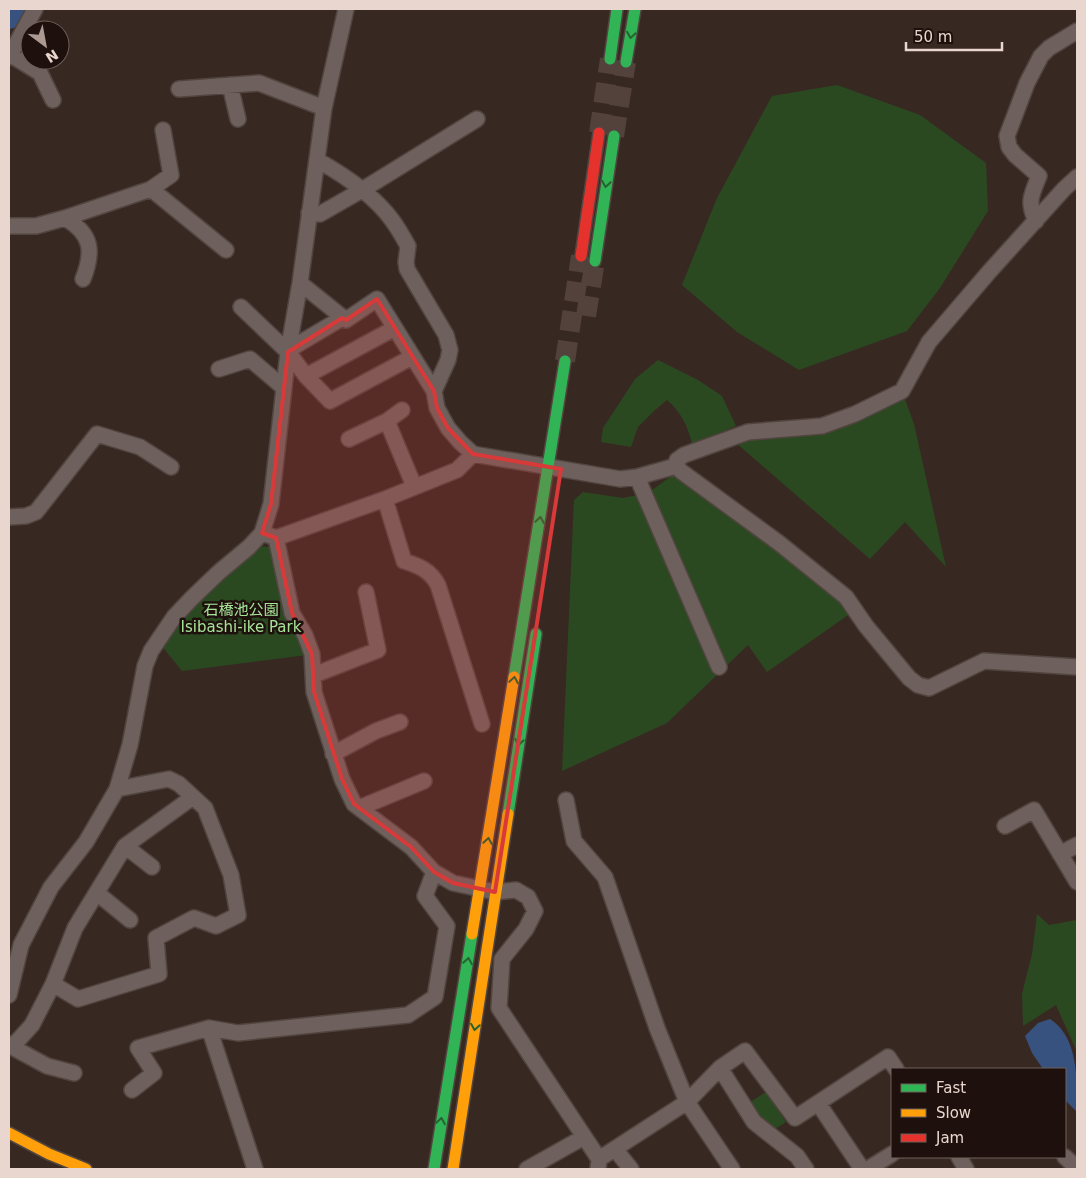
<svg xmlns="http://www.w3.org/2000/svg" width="1086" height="1178" font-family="'DejaVu Sans','Noto Sans JP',sans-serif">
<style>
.green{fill:#2b4921}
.water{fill:#38527f}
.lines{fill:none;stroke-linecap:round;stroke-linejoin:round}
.river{stroke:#38527f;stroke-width:22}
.secondary-tunnel{stroke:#53423c;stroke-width:20;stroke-dasharray:20 10;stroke-linecap:butt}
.street-casing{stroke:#524540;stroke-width:18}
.fast-casing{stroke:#524540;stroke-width:14}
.slow-casing{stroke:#524540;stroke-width:14}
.jam-casing{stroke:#524540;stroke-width:14}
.street{stroke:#6e615d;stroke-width:15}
.fast{stroke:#30b455;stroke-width:11}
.slow{stroke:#ff9f0a;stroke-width:11}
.jam{stroke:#e5322d;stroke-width:11}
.oneway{stroke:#276231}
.marked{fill:#d83939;fill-opacity:0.2;stroke:#d83939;stroke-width:4;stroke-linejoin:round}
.labels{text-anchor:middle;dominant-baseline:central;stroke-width:5;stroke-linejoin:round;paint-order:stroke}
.park-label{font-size:15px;fill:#a6e398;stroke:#1e110d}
</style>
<rect width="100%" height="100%" fill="#382822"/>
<path class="green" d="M 837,85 L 920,115 L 986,163 L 988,211 L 940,288 L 907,331 L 799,370 L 737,332 L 682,285 L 717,198 L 772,96 Z
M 658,360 L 698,380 L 722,396 L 736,426 L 692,444 C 688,426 681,412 667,400 L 655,410 L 638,427 L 631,447 L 601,442 L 603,428 L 635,379 Z
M 902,391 L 914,424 L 946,567 L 905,522 L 870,559 L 735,442 L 822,426 Z
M 674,474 L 842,592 L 851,613 L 767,672 L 748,645 L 667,723 L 562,771 L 574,500 L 583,492 L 623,498 L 648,493 Z
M 256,546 L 270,547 L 287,613 L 307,655 L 182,671 L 160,644 L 194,602 Z
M 1037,914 L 1049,925 L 1077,920 L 1077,1052 L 1056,1005 L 1023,1026 L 1022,994 L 1032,954 Z
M 766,1092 L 786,1122 L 772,1131 L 747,1104 Z"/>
<path class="water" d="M 1050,1019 C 1079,1037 1077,1082 1077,1112 L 1065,1100 L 1065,1069 L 1043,1069 L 1032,1053 L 1025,1036 L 1038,1023 Z"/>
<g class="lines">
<path class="river" d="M 9,18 L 14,9"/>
<path class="secondary-tunnel" d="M 599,133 L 610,59
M 614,136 L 626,62
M 586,316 L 595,261
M 565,361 L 581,256"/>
<defs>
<path id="street" d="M 11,55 L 40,73 L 53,100
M 9,57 L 35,9
M 230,85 L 238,119
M 179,89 L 259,83 L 324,108
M 317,160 C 344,175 373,194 392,220 C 398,228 403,237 408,246 L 406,262 L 407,269 L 446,335 L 450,350 L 448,360 L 434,391 L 437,408 L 448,428 L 460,442 L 473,454 L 620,479 L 637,477 L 676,466
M 151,189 L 171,175 L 163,130
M 309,213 L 320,214 L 362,190 L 477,119
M 65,218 L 151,189 L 226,250
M 1036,221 C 1027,202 1031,196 1039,176 L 1015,155 L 1009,147 L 1007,136 L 1027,83 L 1041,56 L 1049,48 L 1077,31
M 9,226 L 36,226 L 65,218 C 92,234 94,251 83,279
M 300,283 L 346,320 L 377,299 L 434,391
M 241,307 L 288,352 L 306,376 L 330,401 L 412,357
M 288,352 L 295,346 L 342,318
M 219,369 L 250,359 L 284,388
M 306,376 L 395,328
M 387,421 L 402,410
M 349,439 L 387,421 L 414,486
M 676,466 L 677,460 L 684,455 L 748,432 L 822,426 L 855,414 L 902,391 L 929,342 L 989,272 L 1064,189 L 1077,177
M 676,466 L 682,472 L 779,543 L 846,597 L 866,626 L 909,678 L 918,685 L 929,688 L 984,661 L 1077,667
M 637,477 L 719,667
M 385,499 L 404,561 C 419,566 430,570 438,585 L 482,724
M 9,517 L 26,516 L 36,512 L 97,434 L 140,447 L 171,467
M 268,535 L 276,538 L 385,499 L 457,470 L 473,454
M 276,538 L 292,613 L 305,635 L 312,654 L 314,692 L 342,779 L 354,804 L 411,847 L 434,872 L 453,883 L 495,892 L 516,890 L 528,897 L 535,911 L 526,929 L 502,959 L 499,1008 L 599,1159 L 598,1169
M 314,675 L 378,650 L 366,592
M 333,754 L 376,731 L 400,722
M 566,800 L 574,841 L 605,877 L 657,1028 L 687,1102 L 599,1159
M 359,808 L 424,781
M 1005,826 L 1034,810 L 1077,882
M 125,846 L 152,867
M 1060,854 L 1077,845
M 97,893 L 130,920
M 53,984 L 75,928 L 125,846 L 193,797
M 9,995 L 21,945 L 51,887 L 86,842 L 117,789 L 130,745 L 145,666 L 151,651 L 174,617 L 192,598 L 218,573 L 249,547 L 262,533 L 271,504 L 288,352 L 300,283 L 324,108 L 346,9
M 209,1028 L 238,1033 L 408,1015 L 435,997 L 447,926 L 425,896 L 434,872
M 9,1044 L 12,1047 L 32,1025 L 53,984 L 78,999 L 159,974 L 156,938 L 194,918 L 216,926 L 238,915 L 231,875 L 205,808 L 179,784 L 169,779 L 117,789
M 12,1047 L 47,1066 L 74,1073
M 720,1068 L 745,1051 L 795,1118 L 888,1057 L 896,1069
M 132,1090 L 154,1073 L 138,1048 L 209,1028 L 255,1169
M 818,1103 L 862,1169
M 615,1149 L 631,1169
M 959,1157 L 966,1169
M 1065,1157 L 1077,1168
M 527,1169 L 584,1137
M 732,1169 L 687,1102 L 720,1068 L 754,1122 L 797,1156 L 806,1169
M 868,1169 L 892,1154"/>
<path id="fast" d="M 610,59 L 617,9
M 626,62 L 635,9
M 595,261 L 614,136
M 514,677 L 565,361
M 508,814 L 536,634
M 434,1169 L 472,934"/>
<path id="slow" d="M 472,934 L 514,677
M 9,1133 L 49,1154 L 86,1169
M 453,1169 L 508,814"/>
<path id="jam" d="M 581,256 L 599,133"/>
</defs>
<use href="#street" class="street-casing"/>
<use href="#fast" class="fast-casing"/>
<use href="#slow" class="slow-casing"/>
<use href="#jam" class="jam-casing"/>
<use href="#street" class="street"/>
<use href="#fast" class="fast"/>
<use href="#slow" class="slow"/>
<use href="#jam" class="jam"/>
</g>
<defs><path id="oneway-chevron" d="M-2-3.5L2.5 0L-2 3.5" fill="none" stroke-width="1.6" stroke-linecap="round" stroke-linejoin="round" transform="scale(1.25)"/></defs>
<g class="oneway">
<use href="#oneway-chevron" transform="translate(631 35) rotate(100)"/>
<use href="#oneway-chevron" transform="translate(606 184) rotate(99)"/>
<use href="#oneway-chevron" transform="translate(540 520) rotate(-81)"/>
<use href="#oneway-chevron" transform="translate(514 680) rotate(-81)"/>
<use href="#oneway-chevron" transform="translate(519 742) rotate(99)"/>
<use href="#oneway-chevron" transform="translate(488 841) rotate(-81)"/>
<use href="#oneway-chevron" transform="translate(468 961) rotate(-81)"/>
<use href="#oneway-chevron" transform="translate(475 1027) rotate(99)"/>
<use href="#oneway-chevron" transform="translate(441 1121) rotate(-81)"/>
</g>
<path class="marked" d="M 377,299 L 434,391 L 437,408 L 448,428 L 473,454 L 561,469 L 495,892 L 453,883 L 434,872 L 411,847 L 354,804 L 342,779 L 314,692 L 312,654 L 292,613 L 276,538 L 262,533 L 271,504 L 288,352 L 342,318 L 346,320 Z"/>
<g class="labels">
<g class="park-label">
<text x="241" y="610">石橋池公園<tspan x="241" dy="17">Isibashi-ike Park</tspan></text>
</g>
</g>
<rect width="1086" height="1178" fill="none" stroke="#e9d6cf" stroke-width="20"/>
<rect x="891" y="1068" width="175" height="90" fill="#1e110d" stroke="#6f605b"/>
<rect x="901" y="1084" width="25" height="8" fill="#30b455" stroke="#6f605b"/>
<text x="936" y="1093" font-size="15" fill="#e9d6cf">Fast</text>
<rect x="901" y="1109" width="25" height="8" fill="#ff9f0a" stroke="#6f605b"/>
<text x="936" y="1118" font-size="15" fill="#e9d6cf">Slow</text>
<rect x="901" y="1134" width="25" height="8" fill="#e5322d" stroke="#6f605b"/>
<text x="936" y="1143" font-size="15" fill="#e9d6cf">Jam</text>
<g transform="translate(45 45) rotate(148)"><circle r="24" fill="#1e110d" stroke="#6f605b"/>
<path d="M0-4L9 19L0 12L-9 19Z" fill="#ab9992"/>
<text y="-8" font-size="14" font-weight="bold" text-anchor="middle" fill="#e9d6cf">N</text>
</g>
<path d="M906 42v8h96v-8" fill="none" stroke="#e9d6cf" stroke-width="2.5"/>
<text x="914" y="42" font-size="15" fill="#e9d6cf" stroke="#1e110d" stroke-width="4" paint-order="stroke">50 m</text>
</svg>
